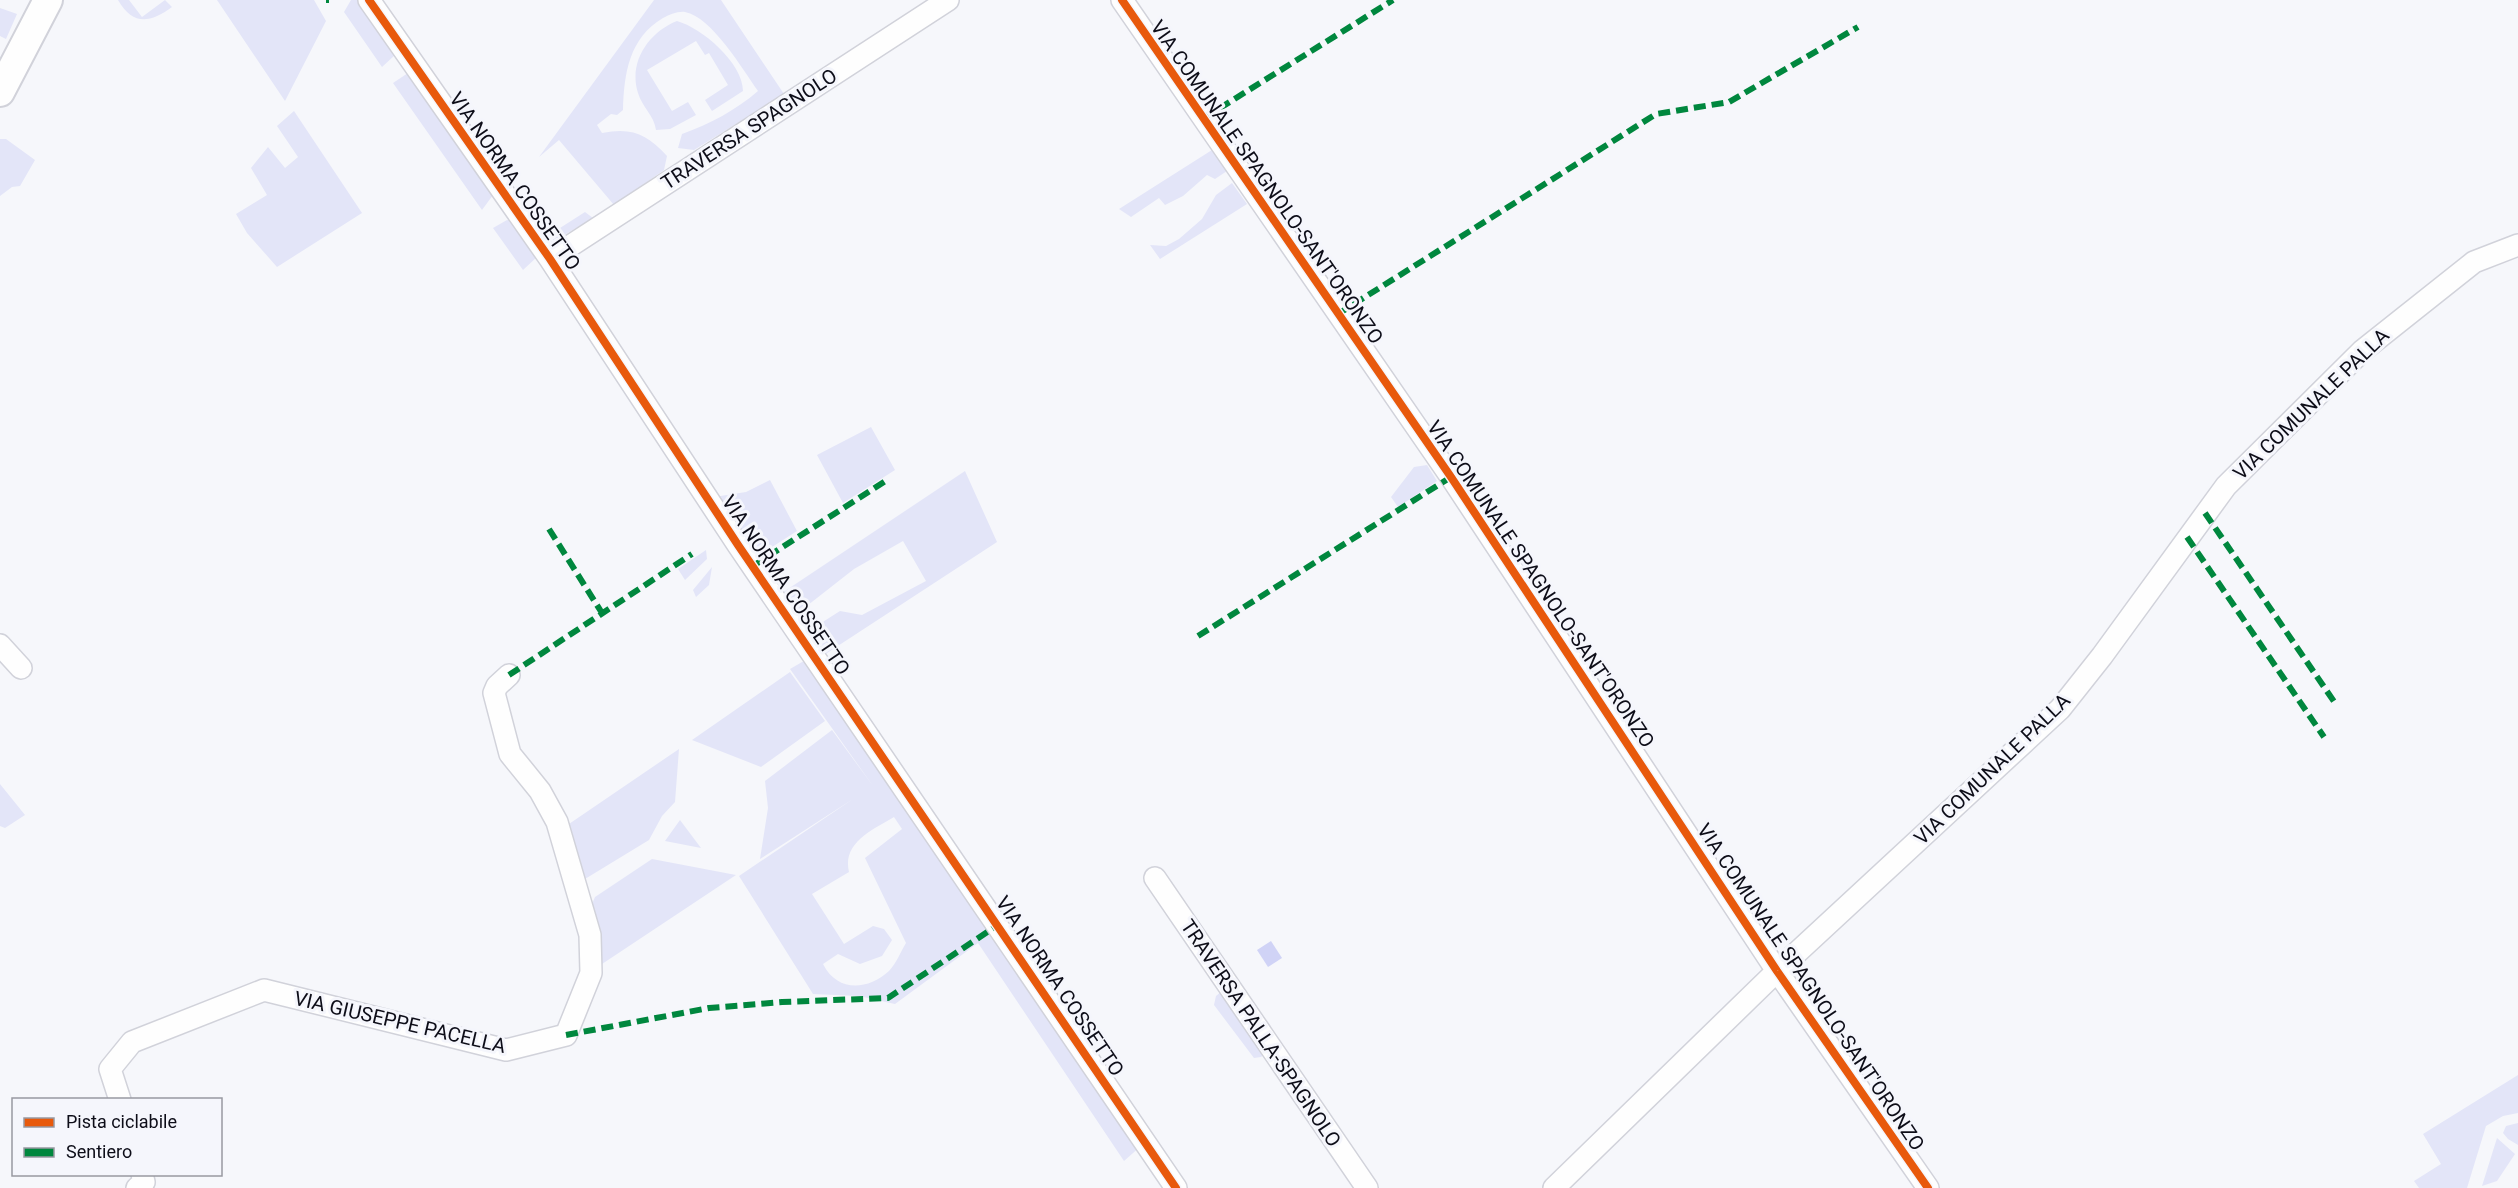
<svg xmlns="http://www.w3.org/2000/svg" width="2518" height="1188" font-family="Roboto,sans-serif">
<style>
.green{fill:#e3e5f8;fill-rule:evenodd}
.water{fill:#d0d3f6}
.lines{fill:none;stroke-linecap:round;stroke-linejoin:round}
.street-casing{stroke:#d1d2da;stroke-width:24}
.secondary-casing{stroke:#d1d2da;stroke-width:32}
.street{stroke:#fefefe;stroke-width:21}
.secondary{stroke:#fefefe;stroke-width:28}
.quiet{stroke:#00873e;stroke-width:6;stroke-dasharray:12 6;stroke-linecap:butt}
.cycleway-casing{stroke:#f5f6fc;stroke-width:11}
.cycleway{stroke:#e8590c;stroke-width:8}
.labels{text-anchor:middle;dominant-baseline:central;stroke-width:6;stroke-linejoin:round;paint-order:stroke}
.street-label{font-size:20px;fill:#0d0d18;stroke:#f5f6fc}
</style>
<rect width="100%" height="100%" fill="#f6f7fb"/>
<path class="green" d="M 118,0 L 129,0 L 142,17 L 165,0 L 172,7 C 150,23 133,26 118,0 Z
M 217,0 L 314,0 L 326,21 L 285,101 Z
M 351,0 L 357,0 L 395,55 L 382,67 L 344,12 Z
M 654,0 L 721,0 L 784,94 L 694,150 L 678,148 L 682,134 C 710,124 736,110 758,91 C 743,70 712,17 685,12 C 678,11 669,15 663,18 C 629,38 624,74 623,110 L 617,115 L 611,114 L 597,125 L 602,133 C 632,127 647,134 667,156 L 664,170 L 614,205 L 559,140 L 539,157 Z
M 0,8 L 17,14 L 6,39 L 0,36 Z
M 677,21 C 702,28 743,63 743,91 L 712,111 L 705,100 L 728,85 L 709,53 L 705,55 L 696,41 L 647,70 L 672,111 L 688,102 L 696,115 L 670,129 L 656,130 C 654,115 642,107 638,93 C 628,62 649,32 677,21 Z
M 408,73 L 493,195 L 482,210 L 393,83 Z
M 294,111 L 362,213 L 277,267 L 247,233 L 236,214 L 267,195 L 251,168 L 268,147 L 285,168 L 298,157 L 277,126 Z
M 0,139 L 6,139 L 35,160 L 20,186 L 12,187 L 0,196 Z
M 1212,150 L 1227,171 L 1215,179 L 1207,175 L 1183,196 L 1165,205 L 1159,198 L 1131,217 L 1119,209 Z
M 1232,183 L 1247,204 L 1160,259 L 1150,245 L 1166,246 L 1179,239 L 1202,219 L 1216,195 Z
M 585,212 L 593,218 L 554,241 L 544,226 L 560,228 Z
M 507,220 L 512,221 L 537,257 L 523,270 L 493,228 Z
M 871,427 L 895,470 L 843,503 L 817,455 Z
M 1427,465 L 1437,481 L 1398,507 L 1391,497 L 1414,467 Z
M 965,471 L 997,542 L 824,655 L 807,632 L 840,611 L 862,615 L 926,581 L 903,541 L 854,569 L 794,616 L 779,595 Z
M 770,480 L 797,531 L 755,558 L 714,497 L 746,492 Z
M 706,550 L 707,559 L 685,580 L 678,569 Z
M 712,567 L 709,585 L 696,597 L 693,590 Z
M 809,658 L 1141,1146 L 1124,1161 L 978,943 L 895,1004 L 859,996 L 813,994 L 739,876 L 853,799 L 760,859 L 768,808 L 765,781 L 832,730 L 873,786 L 790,669 ZM 894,817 L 902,829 L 865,858 L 906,943 C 901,951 896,964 889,971 C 867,991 837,992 823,964 L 838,954 L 860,964 L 882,956 L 892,940 L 884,929 L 873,926 L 844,944 L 812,894 L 849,872 C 842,843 872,830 894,817 Z
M 790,672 L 825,721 L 761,767 L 692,740 Z
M 679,749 L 675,802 L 662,816 L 649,840 L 585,879 L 566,826 Z
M 0,784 L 25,815 L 5,828 L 0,826 Z
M 680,820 L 701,848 L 665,841 Z
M 652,859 L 736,875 L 599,966 L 592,904 L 595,897 Z
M 1222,991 L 1267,1051 L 1261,1057 L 1254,1058 L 1214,1005 L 1216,996 Z
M 2518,1075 L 2518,1113 L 2503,1116 L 2486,1126 L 2467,1188 L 2419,1188 L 2414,1181 L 2441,1164 L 2423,1134 Z
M 2518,1123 L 2518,1145 L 2508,1139 L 2503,1133 L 2506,1126 Z
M 2497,1138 L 2515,1154 L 2497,1181 L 2482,1186 Z"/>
<path class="water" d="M 1271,941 L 1282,958 L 1268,967 L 1257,950 Z"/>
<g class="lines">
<defs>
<path id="street" d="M 369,0 L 550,259 L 738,545 L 1176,1188
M 1122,0 L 1451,477 L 1777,971 L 1928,1188
M 550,259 L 948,0
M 0,645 L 21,668
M 1155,878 L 1367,1188
M 120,1100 L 110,1069 L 132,1042 L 264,990 L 506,1050 L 566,1035 L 591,973 L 590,935 L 557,822 L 540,791 L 510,754 L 494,693 L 497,686 L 509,675
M 137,1188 L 144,1182 L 142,1174
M 1554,1188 L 1777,971 L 2060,709 L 2102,656 L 2226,486 L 2362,351 L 2474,262 L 2518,245"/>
<path id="secondary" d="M 0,92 L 48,0"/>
</defs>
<use href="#street" class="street-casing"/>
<use href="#secondary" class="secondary-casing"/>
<use href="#street" class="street"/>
<use href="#secondary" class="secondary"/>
<path class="quiet" d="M 326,0 L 329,0
M 1204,118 L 1393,0
M 1338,314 L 1656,114 L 1729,102 L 1858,27
M 2205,513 L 2335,703
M 549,529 L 602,613
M 2187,537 L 2324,737
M 753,566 L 887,480
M 1198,636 L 1451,477
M 509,675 L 692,554
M 566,1035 L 709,1008 L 782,1002 L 888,998 L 998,925"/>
<defs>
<path id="cycleway" d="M 369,0 L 550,259 L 738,545 L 1176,1188
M 1122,0 L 1451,477 L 1777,971 L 1928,1188"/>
</defs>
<use href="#cycleway" class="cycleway-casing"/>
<use href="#cycleway" class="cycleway"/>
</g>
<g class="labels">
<g class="street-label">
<text transform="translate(749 129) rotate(-33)">TRAVERSA SPAGNOLO</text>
<text transform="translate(515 181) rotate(55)">VIA NORMA COSSETTO</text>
<text transform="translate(1267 182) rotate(55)">VIA COMUNALE SPAGNOLO-SANT'ORONZO</text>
<text transform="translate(2311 404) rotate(-44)">VIA COMUNALE PALLA</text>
<text transform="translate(1541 584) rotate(56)">VIA COMUNALE SPAGNOLO-SANT'ORONZO</text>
<text transform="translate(786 585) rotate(56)">VIA NORMA COSSETTO</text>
<text transform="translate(1992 769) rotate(-44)">VIA COMUNALE PALLA</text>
<text transform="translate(1060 986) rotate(56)">VIA NORMA COSSETTO</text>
<text transform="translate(1811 987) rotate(56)">VIA COMUNALE SPAGNOLO-SANT'ORONZO</text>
<text transform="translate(400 1022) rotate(13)">VIA GIUSEPPE PACELLA</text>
<text transform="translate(1261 1033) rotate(56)">TRAVERSA PALLA-SPAGNOLO</text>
</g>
</g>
<rect x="12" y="1098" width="210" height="78" fill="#f5f6fc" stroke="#9899a1" stroke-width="1.5"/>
<rect x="24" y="1118" width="30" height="9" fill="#e8590c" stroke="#9899a1" stroke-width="1.5"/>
<text x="66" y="1128" font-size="18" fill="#0d0d18">Pista ciclabile</text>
<rect x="24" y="1148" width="30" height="9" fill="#00873e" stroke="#9899a1" stroke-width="1.5"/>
<text x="66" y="1158" font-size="18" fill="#0d0d18">Sentiero</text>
</svg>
